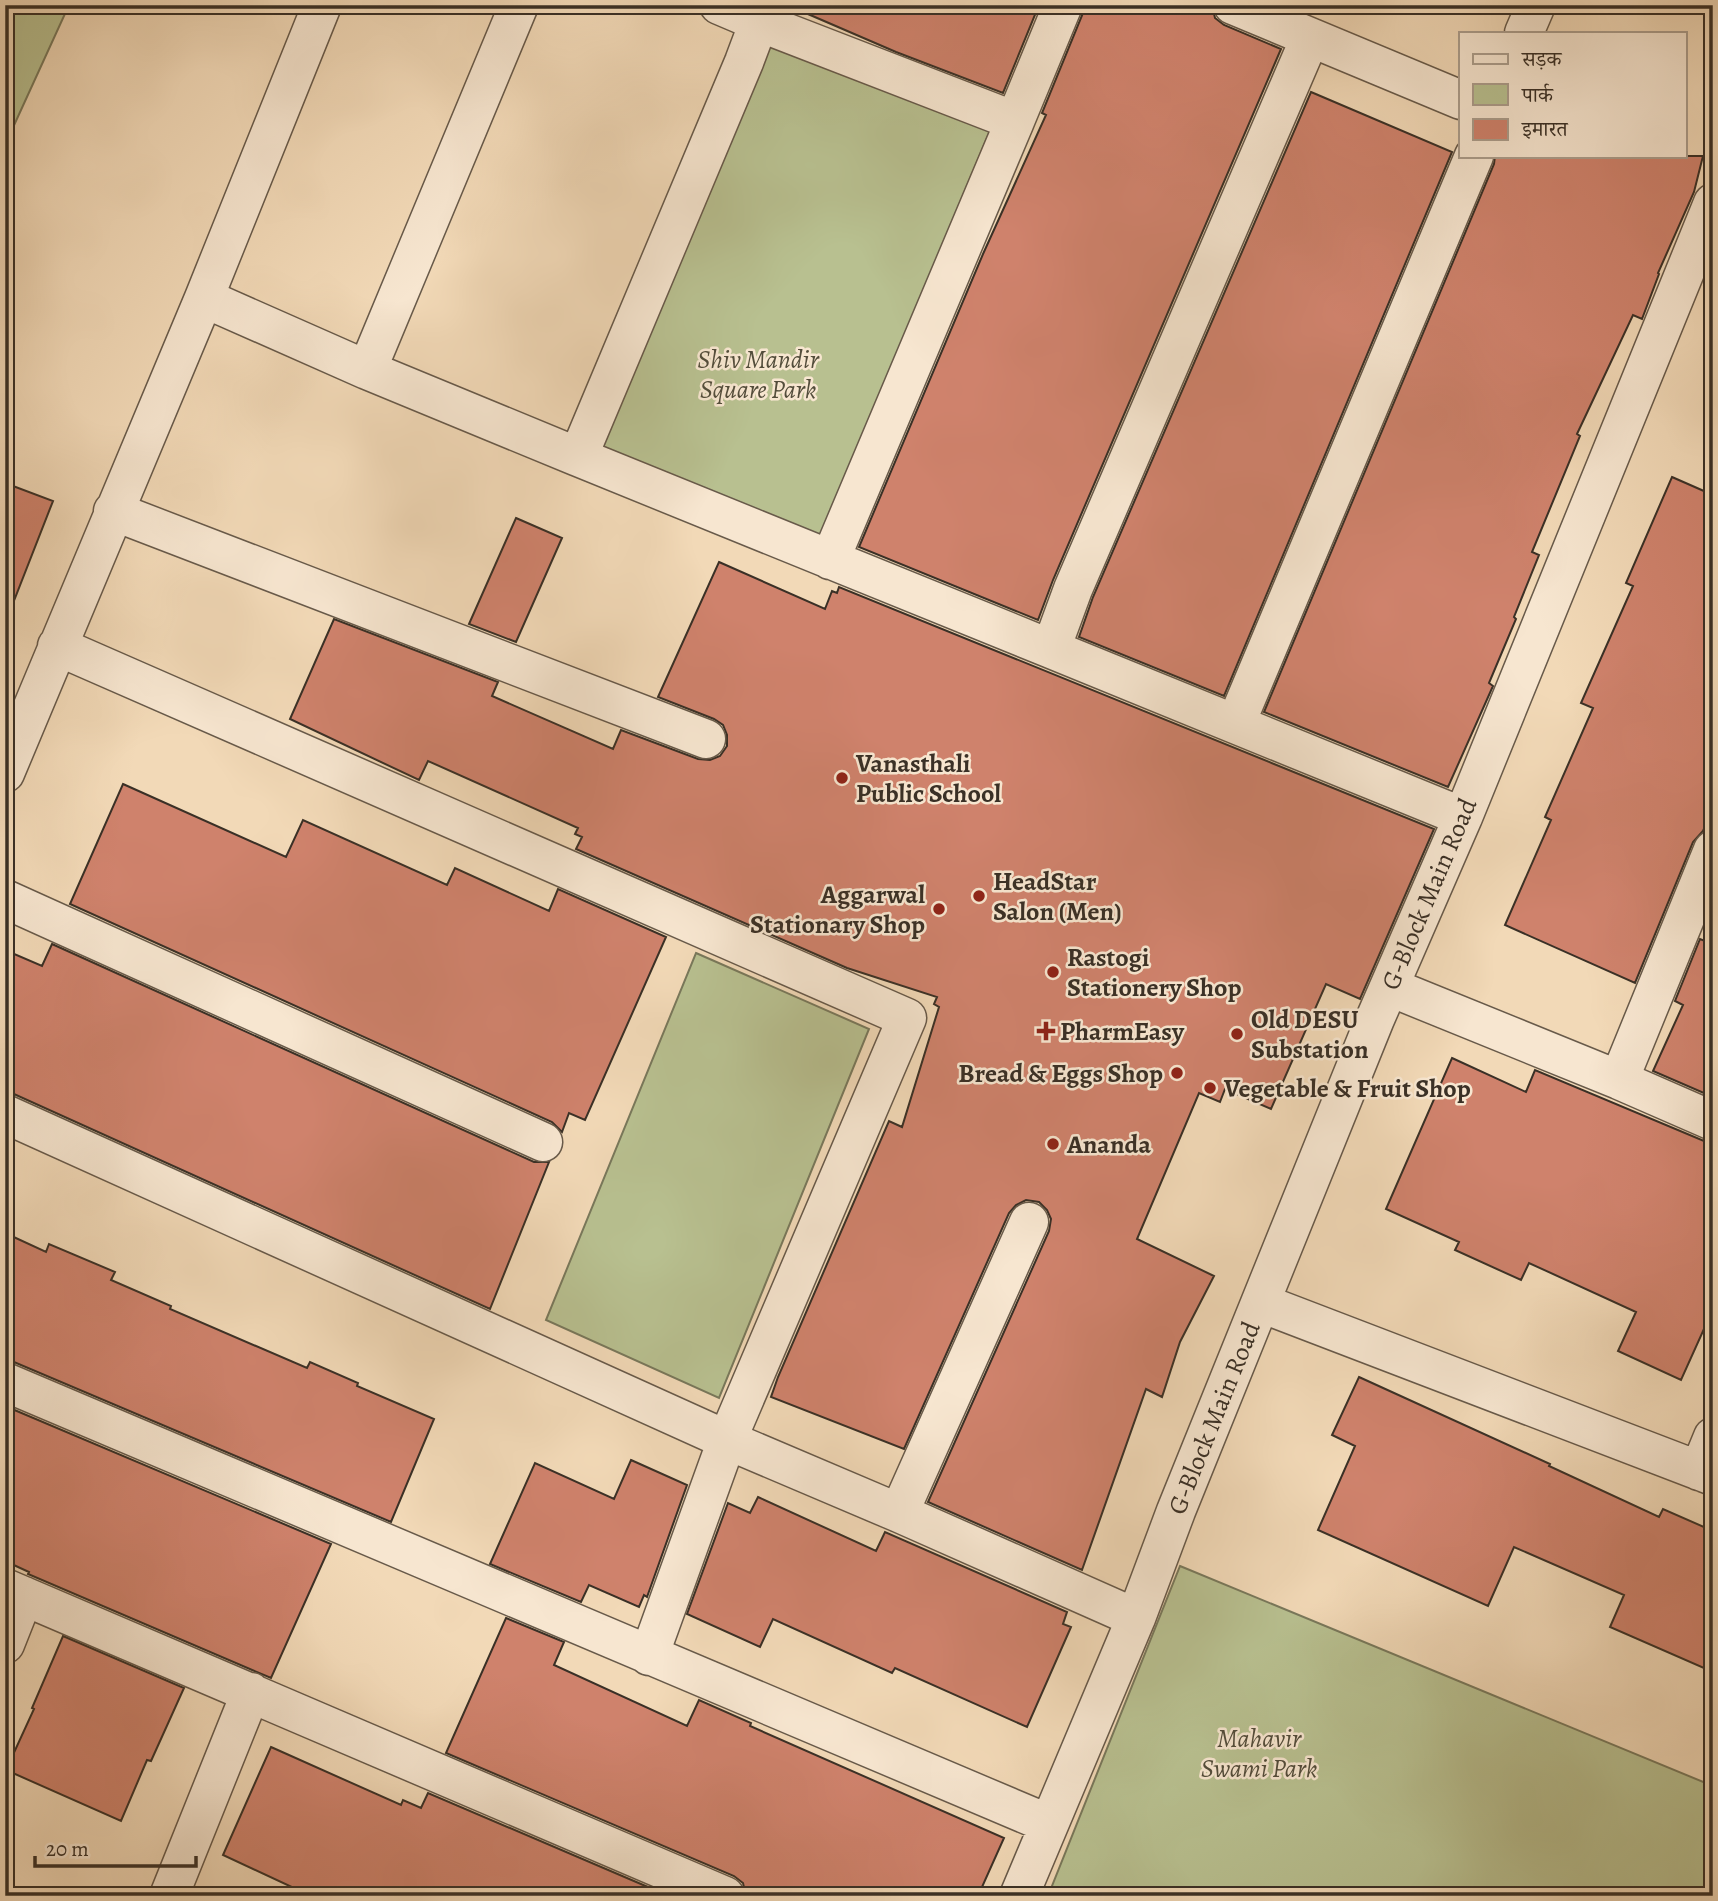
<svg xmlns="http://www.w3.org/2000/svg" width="1718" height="1901" font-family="Alegreya,'Noto Serif Devanagari',serif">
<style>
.green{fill:#b8c090;stroke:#79785b;stroke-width:2}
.building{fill:#cf826c;stroke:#3a3026;stroke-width:2}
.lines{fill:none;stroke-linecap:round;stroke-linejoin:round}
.street-casing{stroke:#685a4a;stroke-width:41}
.street{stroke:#f7e6d0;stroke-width:38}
.poi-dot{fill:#8f2418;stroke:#f7e6d0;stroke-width:2.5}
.labels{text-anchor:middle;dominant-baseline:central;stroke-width:5;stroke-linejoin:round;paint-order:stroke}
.park-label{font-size:26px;font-style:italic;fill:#534d3b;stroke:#f7e6d0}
.poi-label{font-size:26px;font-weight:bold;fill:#3a3026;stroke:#f7e6d0;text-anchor:start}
.street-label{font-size:26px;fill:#3a3026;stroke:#f7e6d0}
</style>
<rect width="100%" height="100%" fill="#f2d9b7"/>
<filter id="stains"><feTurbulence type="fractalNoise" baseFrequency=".00286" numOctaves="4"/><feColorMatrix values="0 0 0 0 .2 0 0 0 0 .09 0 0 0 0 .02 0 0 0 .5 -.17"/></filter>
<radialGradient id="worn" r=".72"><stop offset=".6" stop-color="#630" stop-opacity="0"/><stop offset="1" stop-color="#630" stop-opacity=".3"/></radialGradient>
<path class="green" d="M 5,5 L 69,5 L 5,145 Z
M 772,42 L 992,126 L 819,541 L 596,445 Z
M 696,953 L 869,1029 L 719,1398 L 546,1320 Z
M 1180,1566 L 1713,1786 L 1713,1896 L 1048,1896 Z"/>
<path class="building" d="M 787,5 L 1039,5 L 1003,93 L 896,52 Z
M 1084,5 L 1212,5 L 1215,18 L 1224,25 L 1281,49 L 1053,580 L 1038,620 L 859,547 L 983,254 L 1046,115 L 1042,113 L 1083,13 Z
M 1311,92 L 1452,152 L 1224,696 L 1079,637 L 1093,597 Z
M 1495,156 L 1703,156 L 1694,192 L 1658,273 L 1659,274 L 1642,319 L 1633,315 L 1577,434 L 1580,436 L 1532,552 L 1539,555 L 1514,617 L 1516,619 L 1489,683 L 1493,686 L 1448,787 L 1264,712 L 1494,164 Z
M 1672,477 L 1713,495 L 1713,809 L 1703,831 L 1693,842 L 1635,983 L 1505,925 L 1551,820 L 1545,817 L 1593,708 L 1581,703 L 1633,586 L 1626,583 Z
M 5,483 L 53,501 L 8,616 L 5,615 Z
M 516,518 L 562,538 L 516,642 L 469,624 Z
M 719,562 L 825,609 L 832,591 L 837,593 L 839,587 L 1434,829 L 1360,999 L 1326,984 L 1271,1109 L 1225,1089 L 1220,1102 L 1199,1093 L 1137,1239 L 1214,1276 L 1180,1342 L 1162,1397 L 1146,1389 L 1082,1570 L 928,1502 L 1049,1231 L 1051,1219 L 1047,1210 L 1039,1202 L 1026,1200 L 1016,1205 L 1009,1213 L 904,1449 L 771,1397 L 778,1377 L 889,1121 L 902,1127 L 939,1007 L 934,1004 L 937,997 L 847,968 L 576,849 L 582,837 L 575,834 L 578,828 L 428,761 L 419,780 L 290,719 L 334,619 L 498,682 L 492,696 L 613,749 L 621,730 L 698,759 L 710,760 L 720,756 L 727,746 L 727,735 L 723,725 L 714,719 L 658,697 Z
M 123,784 L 286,857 L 303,820 L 447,885 L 455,868 L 549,911 L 558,889 L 666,937 L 585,1120 L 569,1113 L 562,1132 L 552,1122 L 70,904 Z
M 1713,937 L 1713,1097 L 1653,1071 L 1683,1005 L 1675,1001 L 1700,939 L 1710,943 Z
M 52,944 L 534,1162 L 549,1162 L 490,1309 L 14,1094 L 5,1093 L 5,950 L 42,966 Z
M 1452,1058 L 1526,1092 L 1535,1070 L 1704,1141 L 1713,1142 L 1713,1309 L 1681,1380 L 1618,1351 L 1636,1312 L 1529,1263 L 1521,1280 L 1455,1250 L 1459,1242 L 1386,1209 Z
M 5,1233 L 46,1252 L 49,1244 L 115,1272 L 111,1280 L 171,1306 L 170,1309 L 307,1368 L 310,1362 L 358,1383 L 357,1386 L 434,1419 L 391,1522 L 14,1362 L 5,1361 Z
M 1359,1377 L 1550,1464 L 1549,1466 L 1659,1517 L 1663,1509 L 1713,1531 L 1713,1672 L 1610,1627 L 1624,1595 L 1514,1547 L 1488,1606 L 1318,1530 L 1355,1446 L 1332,1435 Z
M 5,1406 L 331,1544 L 271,1678 L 28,1574 L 29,1572 L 5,1561 Z
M 631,1460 L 687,1485 L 647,1597 L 644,1595 L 639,1607 L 589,1585 L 581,1602 L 490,1564 L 535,1463 L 614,1499 Z
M 758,1497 L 876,1551 L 885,1532 L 1067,1612 L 1063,1624 L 1071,1627 L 1027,1727 L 895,1668 L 892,1673 L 773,1619 L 760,1647 L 687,1614 L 728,1503 L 750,1513 Z
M 506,1618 L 564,1642 L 554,1665 L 687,1726 L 699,1700 L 751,1723 L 750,1726 L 1004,1838 L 978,1896 L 746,1896 L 743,1883 L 734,1876 L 446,1753 Z
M 63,1636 L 184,1688 L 151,1761 L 147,1760 L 121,1821 L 6,1770 L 34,1709 L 32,1708 Z
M 271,1747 L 401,1805 L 403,1800 L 421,1808 L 428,1793 L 669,1896 L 311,1896 L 223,1855 Z"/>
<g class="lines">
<defs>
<path id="street" d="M 1233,5 L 1461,100
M 759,22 L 1015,121 L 830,560
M 1524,33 L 1536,5
M 1310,38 L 1073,589 L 1051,649 L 1463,817
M 1015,121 L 1063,5
M 204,298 L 367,370 L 578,457 L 744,62 L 759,22 L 719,5
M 367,370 L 519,5
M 578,457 L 1051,649
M 113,511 L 706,739
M 57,646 L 907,1018 L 727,1440 L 649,1656
M 1236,723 L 1474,156
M 5,773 L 204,298 L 322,5
M 5,899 L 543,1142
M 1390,987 L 1619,1080 L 1713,1121
M 1619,1080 L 1713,850
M 5,1114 L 727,1440 L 899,1513 L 1136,1618
M 1261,1303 L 1713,1476
M 5,1382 L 1049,1824
M 1699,1471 L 1713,1437
M 899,1513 L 1029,1222
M 5,1588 L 725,1896
M 5,1644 L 24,1596
M 169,1896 L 251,1692
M 1019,1896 L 1136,1618 L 1176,1511 L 1375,1019 L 1463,817 L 1713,203"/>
</defs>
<use href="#street" class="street-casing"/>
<use href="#street" class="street"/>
</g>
<g class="poi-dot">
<circle cx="842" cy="778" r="7"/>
<circle cx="979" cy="896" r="7"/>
<circle cx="939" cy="909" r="7"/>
<circle cx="1053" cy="972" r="7"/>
<path d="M1042.5 1020.5h7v7h7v7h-7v7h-7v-7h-7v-7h7z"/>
<circle cx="1237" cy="1034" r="7"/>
<circle cx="1177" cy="1073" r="7"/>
<circle cx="1210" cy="1088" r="7"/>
<circle cx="1053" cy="1144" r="7"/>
</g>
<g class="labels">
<g class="park-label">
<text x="758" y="359">Shiv Mandir<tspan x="758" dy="30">Square Park</tspan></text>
<text x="1259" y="1738">Mahavir<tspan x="1259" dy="30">Swami Park</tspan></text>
</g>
<g class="poi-label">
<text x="856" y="763">Vanasthali<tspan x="856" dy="30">Public School</tspan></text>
<text x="993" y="881">HeadStar<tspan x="993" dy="30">Salon (Men)</tspan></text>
<text x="925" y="894" text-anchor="end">Aggarwal<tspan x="925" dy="30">Stationary Shop</tspan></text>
<text x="1067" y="957">Rastogi<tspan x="1067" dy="30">Stationery Shop</tspan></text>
<text x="1251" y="1019">Old DESU<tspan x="1251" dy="30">Substation</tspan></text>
<text x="1060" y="1031">PharmEasy</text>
<text x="1163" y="1073" text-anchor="end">Bread &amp; Eggs Shop</text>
<text x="1224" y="1088">Vegetable &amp; Fruit Shop</text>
<text x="1067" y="1144">Ananda</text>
</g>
<g class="street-label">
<text transform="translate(1429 894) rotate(-67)">G-Block Main Road</text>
<text transform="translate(1214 1418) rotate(-68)">G-Block Main Road</text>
</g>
</g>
<rect width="1718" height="1901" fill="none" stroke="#f2d9b7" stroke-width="28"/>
<rect x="7" y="7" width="1704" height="1887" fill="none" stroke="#3a3026" stroke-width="3.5"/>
<rect x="14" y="14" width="1690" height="1873" fill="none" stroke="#3a3026" stroke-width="2"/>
<rect x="1459" y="32" width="228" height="126" fill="#f7e6d0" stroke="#ab9d8c" stroke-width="2"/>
<rect x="1473" y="54" width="35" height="10" fill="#f7e6d0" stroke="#ab9d8c" stroke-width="2"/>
<text x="1522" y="66" font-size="21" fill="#3a3026">सड़क</text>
<rect x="1473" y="84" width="35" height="21" fill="#b8c090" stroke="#ab9d8c" stroke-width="2"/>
<text x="1522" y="102" font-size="21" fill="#3a3026">पार्क</text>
<rect x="1473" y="119" width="35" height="21" fill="#cf826c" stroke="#ab9d8c" stroke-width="2"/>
<text x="1522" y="136" font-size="21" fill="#3a3026">इमारत</text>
<path d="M35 1856v10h161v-10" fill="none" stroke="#3a3026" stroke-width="3.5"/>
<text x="46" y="1856" font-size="21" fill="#3a3026" stroke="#f7e6d0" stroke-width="5" paint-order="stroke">20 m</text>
<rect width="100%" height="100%" filter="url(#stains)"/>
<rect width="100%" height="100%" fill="url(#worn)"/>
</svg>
